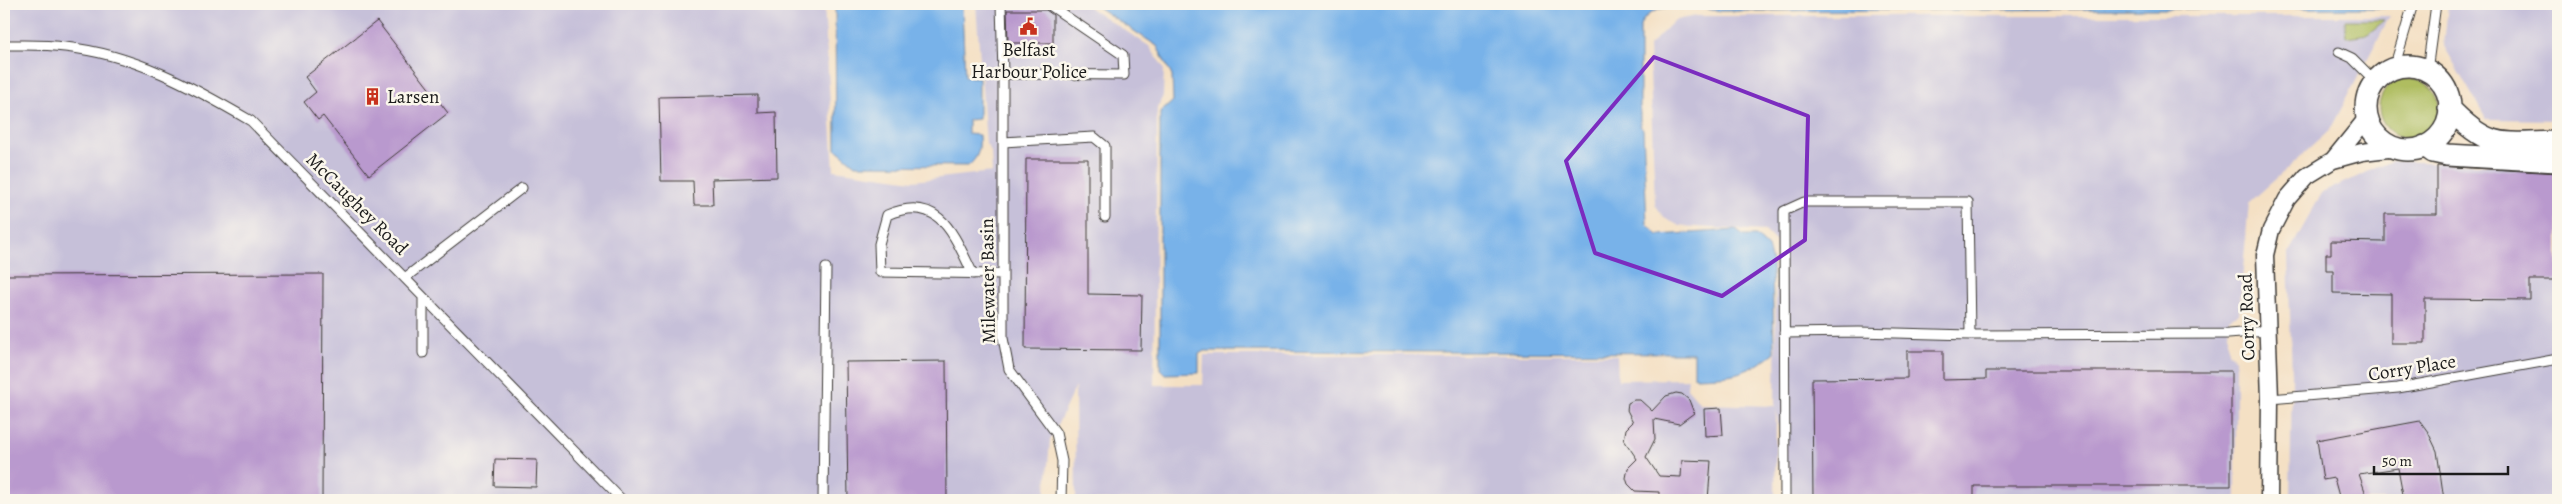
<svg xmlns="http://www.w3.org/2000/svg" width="2562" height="504" font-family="Alegreya,serif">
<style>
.industrial{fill:#c6c0d9}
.green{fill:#afbd60;stroke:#666c3e}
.water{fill:#78b2e9;stroke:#4a6782}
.building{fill:#b999ce}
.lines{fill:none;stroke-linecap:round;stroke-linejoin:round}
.service-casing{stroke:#3c3935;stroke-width:11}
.minor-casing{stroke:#3c3935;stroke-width:19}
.tertiary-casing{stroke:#3c3935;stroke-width:24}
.service{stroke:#fff;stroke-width:9}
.minor{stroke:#fff;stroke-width:16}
.tertiary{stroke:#fff;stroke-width:21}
.marked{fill:none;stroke:#7b2cbf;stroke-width:4;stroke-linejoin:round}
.labels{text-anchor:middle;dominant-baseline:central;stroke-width:5;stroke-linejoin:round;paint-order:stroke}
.poi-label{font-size:19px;fill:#1c1c1c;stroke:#fbf7ec}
.street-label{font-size:19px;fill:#1c1c1c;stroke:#fbf7ec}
</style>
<rect width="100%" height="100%" fill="#fbf7ec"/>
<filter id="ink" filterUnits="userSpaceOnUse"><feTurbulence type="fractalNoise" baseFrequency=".02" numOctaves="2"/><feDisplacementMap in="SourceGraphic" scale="10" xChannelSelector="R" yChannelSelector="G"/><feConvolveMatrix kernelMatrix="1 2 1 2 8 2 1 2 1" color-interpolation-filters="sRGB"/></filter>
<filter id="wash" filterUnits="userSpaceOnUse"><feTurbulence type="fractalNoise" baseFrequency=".0096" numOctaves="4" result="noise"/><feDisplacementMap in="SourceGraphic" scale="20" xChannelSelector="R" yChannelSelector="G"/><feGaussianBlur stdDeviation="1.12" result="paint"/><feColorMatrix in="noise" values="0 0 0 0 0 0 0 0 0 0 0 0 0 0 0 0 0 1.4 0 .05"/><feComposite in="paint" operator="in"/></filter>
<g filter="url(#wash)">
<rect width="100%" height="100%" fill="#f4e0c4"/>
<path class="industrial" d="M 4,4 L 824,4 L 834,170 L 913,181 L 992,172 L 991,151 L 986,144 L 976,4 L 1084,4 L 1149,46 L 1164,68 L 1163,96 L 1157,108 L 1154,385 L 1203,385 L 1204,355 L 1617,355 L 1618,380 L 1688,379 L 1687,388 L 1701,404 L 1775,406 L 1776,242 L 1765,231 L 1680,226 L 1664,218 L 1655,204 L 1649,46 L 1675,20 L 1697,16 L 2390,16 L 2330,130 L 2249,203 L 2239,314 L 2229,319 L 2228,335 L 2228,352 L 2236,360 L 2236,500 L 1791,500 L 1776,410 L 1775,500 L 1076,500 L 1075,387 L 1050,441 L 1045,500 L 4,500 Z
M 2448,4 L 2558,4 L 2558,120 L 2486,119 L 2444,46 Z
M 2391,161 L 2558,167 L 2558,500 L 2290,500 L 2292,376 L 2288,254 L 2322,193 Z"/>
<path class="green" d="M 2345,20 L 2385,20 L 2368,34 L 2346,37 Z
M2379 108a30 30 0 1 1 60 0a30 30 0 1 1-60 0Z"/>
<path class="water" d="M 835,4 L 970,4 L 962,7 L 965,77 L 979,77 L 979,119 L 968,120 L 968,134 L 979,135 C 980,149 979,157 968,166 L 855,165 L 836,149 Z
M 1093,4 L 2385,4 L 2385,8 L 1717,11 C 1693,6 1650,0 1640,26 L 1640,126 L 1643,129 L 1647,224 L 1658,235 L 1736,230 L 1744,236 L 1756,236 L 1768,247 L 1772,263 L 1774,353 C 1745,376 1730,376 1694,377 L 1694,353 L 1204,351 L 1199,354 L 1199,373 L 1165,374 L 1160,369 L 1160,113 L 1173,101 L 1172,76 L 1157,46 Z"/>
<g id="blocks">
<path class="building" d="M 1007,10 L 1046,10 L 1053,15 L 1053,43 L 1008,43 Z
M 377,21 L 448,113 L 369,175 L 323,116 L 318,120 L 304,102 L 316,92 L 305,77 Z
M 758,95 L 758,113 L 776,112 L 777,177 L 712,179 L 713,205 L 694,205 L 693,181 L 661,181 L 659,97 Z
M 1026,159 L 1088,159 L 1088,294 L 1142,295 L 1141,350 L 1025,349 Z
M 2437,166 L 2558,173 L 2558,280 L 2530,280 L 2530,300 L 2425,299 L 2425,343 L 2391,343 L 2391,294 L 2333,293 L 2333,270 L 2326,270 L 2326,254 L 2331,254 L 2331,241 L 2385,242 L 2385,214 L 2437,214 Z
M 323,274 L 322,500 L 4,500 L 4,275 Z
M 1907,351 L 1943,351 L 1943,380 L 1986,379 L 1986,371 L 2231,371 L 2231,486 L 1974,486 L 1974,500 L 1813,500 L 1812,379 L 1907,378 Z
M 946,361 L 947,500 L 848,500 L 846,362 Z
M 1676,393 L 1682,394 L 1689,400 L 1694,413 L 1679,424 L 1654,419 L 1655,439 L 1646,457 L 1659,476 L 1681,477 L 1682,460 L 1711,461 L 1708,500 L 1659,500 L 1659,492 L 1635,491 L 1628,484 L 1626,478 L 1628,468 L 1637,459 L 1624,440 L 1626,429 L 1633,422 L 1627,410 L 1628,403 L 1634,400 L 1640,400 L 1652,411 L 1666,396 Z
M 1721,408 L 1723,435 L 1705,436 L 1704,409 Z
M 2420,421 L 2428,432 L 2437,451 L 2444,500 L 2404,500 L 2398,468 L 2359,474 L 2368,500 L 2340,500 L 2334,478 L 2323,480 L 2317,440 Z
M 495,459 L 537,460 L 536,487 L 494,486 Z"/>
</g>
</g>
<g filter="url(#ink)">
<use href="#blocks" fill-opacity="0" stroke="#3c3935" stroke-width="1"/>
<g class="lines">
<defs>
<path id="service" d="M 1001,4 L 1003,74 L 1003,338 L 1009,369 L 1056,433 L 1062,461 L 1061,500
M 4,45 C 24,45 45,44 65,47 C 134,54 193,87 251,121 L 622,500
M 2339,52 L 2352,58 L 2375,81
M 2394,68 L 2413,4
M 2427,71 L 2436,4
M 1003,74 L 1124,75 L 1123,55 L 1048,4
M 1003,142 L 1094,137 L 1105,146 L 1105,217
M 973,274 C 954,236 940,192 887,215 L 879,244 L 880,272 L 1003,274
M 406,277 L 522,188
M 1784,333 L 1859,332 L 1970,335
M 423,353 L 423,298
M 2270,399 L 2398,388 L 2558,359
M 823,500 L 826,268
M 1785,500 L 1784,211 L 1804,202 L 1968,202 L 1970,335 L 2228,334 L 2267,331"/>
<path id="minor" d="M 2333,160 L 2367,118
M 2269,500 L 2270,399 L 2265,255 L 2271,230 L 2287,199 L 2307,176 L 2333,160 L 2362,152 L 2397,148"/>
<path id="tertiary" d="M2366 108a42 42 0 1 1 84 0a42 42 0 1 1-84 0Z
M 2449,108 C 2490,151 2503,143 2558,142
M 2425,146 L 2433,152 L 2447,155 L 2558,161"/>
</defs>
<use href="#service" class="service-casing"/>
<use href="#minor" class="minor-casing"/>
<use href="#tertiary" class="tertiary-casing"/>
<use href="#service" class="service"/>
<use href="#minor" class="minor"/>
<use href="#tertiary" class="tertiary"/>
</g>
</g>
<path class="marked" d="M 1654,57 L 1808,116 L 1805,240 L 1722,296 L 1595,253 L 1566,161 Z"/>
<defs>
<symbol id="civic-bare" viewBox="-9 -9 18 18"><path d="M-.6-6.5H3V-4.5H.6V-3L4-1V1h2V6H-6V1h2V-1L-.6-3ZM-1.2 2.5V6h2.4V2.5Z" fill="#c8321e" stroke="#fbf7ec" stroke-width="2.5" paint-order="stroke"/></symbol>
<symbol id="building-bare" viewBox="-9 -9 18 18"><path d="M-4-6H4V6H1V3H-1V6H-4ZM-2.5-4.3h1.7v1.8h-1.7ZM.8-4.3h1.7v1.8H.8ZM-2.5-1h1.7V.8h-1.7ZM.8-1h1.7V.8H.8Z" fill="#c8321e" stroke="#fbf7ec" stroke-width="2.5" paint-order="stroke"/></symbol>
</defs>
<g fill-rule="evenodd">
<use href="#civic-bare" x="1016" y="14" width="25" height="25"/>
<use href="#building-bare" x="360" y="84" width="25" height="25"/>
</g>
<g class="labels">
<g class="poi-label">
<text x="1029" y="50">Belfast<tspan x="1029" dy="22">Harbour Police</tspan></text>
<text x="387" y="97" text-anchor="start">Larsen</text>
</g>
<g class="street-label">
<text transform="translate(357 204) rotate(45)">McCaughey Road</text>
<text transform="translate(988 281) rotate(-91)">Milewater Basin</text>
<text transform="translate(2247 317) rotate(-92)">Corry Road</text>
<text transform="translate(2412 368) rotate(-9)">Corry Place</text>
</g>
</g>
<rect width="2562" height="504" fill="none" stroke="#fbf7ec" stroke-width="20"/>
<path d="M2374 466v8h134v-8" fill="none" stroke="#1c1c1c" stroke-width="2.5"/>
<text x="2382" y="466" font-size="15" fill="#1c1c1c" stroke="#fbf7ec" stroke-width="4" paint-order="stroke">50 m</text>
</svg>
